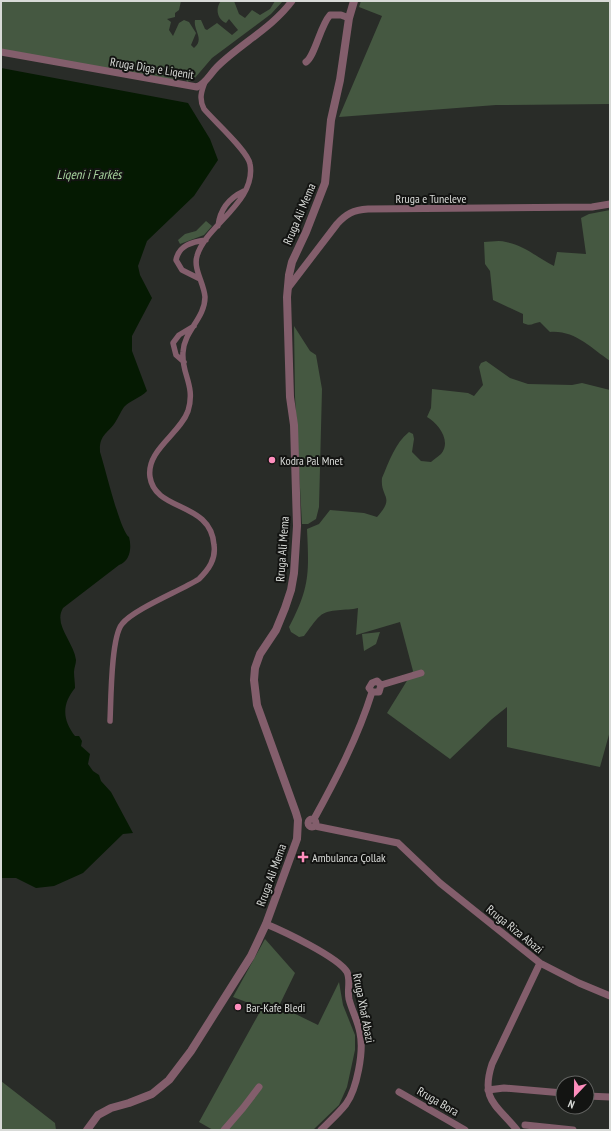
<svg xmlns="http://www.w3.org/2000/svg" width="611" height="1131" font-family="'PT Sans Narrow',sans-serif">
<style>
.green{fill:#455841}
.water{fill:#051a02}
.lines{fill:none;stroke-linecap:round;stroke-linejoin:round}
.pedestrian{stroke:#835e6c;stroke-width:5.5}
.minor{stroke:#835e6c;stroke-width:7}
.tertiary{stroke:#835e6c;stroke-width:8}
.poi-dot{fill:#fe8ebd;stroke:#131412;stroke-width:1.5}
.labels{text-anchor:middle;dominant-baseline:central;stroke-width:4;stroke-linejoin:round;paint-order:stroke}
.street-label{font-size:12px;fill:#d8dad7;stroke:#131412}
.poi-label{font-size:12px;fill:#d8dad7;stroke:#131412;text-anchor:start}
.water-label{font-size:13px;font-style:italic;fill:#a6d29d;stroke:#131412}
</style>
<rect width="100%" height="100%" fill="#292c28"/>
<path class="green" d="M 1,1 L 181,1 L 179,10 L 175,13 L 175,17 L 167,19 L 171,22 L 169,30 L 173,36 L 179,23 L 184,20 L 189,22 L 196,33 L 191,45 L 194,48 C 205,39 193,30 195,20 L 201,20 L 205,29 L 207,30 L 217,23 L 232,35 L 238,30 L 229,19 L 226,23 C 217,19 215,8 221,1 L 234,1 L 239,14 L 245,18 L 252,10 L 260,15 L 270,9 L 275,1 L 283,1 L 271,14 L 212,58 L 194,79 L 187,82 L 184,72 L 180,71 L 178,72 L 178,82 L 1,49 Z
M 361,1 L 610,1 L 610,104 L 496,105 L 339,117 L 382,16 L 359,7 Z
M 610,210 L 610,361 C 591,348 575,330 550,332 L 540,322 C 533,323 531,327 523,323 L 523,314 L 493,300 L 490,271 L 485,264 L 484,242 C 491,242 499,240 506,242 C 524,245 538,258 554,266 L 557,252 L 586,254 L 581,218 L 589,214 Z
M 206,221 L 212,226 L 204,235 L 180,244 L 178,240 L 185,234 L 196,231 Z
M 294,326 L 310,351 L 316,355 L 322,389 L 319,507 L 316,519 L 308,524 L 302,524 L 295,396 Z
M 486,361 L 510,378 L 528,384 L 572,385 L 582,383 L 610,390 L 610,731 L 600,767 L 507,747 L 507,707 L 492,719 L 450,759 L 387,713 L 413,671 L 400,622 L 356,635 L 358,608 C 346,611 329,608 320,616 C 314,621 309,630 304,636 L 299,637 L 291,632 L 289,627 C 310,587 309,573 307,529 L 319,524 L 330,510 L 364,513 L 377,517 C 396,496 380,498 382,478 C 389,462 395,443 409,432 L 413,434 L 414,439 L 412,452 L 421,461 L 431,462 C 434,459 438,457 441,454 C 452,441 438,423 427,417 L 431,408 L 432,389 L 468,393 L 474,396 L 483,385 L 479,367 L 481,363 Z
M 380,632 L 376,644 L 364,651 L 362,634 Z
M 265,939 L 295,973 L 279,1006 L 318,1025 L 339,982 L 343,1005 L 355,1035 L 355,1050 L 347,1087 L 339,1105 L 313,1130 L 213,1130 L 199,1122 L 262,1008 L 233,997 Z
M 1,1081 L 55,1123 L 56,1130 L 1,1130 Z"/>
<path class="water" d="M 1,68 L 188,103 L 210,139 L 218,160 L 194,196 L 147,241 L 138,266 L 140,275 L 152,298 L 132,336 L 132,351 L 147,391 C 140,398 131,400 124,407 C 121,411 119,416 116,421 C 108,434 99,434 100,452 C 105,467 120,531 129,537 C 132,548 130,561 119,565 L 63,608 C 53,625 74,642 76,660 C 76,664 74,668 74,672 C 74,677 75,683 75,688 C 62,704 62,719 75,736 L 79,736 L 82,741 L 81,746 L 90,754 L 88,764 L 93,771 L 99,775 L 101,781 L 111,792 L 133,833 L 123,834 L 83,873 L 54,886 L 36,888 L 16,878 L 1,878 Z"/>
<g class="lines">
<path class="pedestrian" d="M 218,226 C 220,209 229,198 244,191
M 200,279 L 182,270 L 176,260 C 179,245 192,242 206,240
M 184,362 L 176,355 L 173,343 L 179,335 L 194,326
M 110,721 C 111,701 111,637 122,624 C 134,609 180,591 199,579 C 209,569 216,559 214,545 C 211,501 155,512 150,477 C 146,450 180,434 188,411 C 196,385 181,374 183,352 C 184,331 205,318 205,297 C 204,283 193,269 197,256 C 205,226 257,202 250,164 C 248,151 214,121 204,109 C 199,99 201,92 205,82"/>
<path class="minor" d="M 1,52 L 197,87 C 206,83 210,74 217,67 C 240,44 272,28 292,1
M 306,62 C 315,56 320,26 330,15 L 341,15 L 349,18
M 288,288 L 337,224 C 346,214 353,210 368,209 L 592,207 L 610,204
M 381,685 L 421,673
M 372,692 L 369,688 L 372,683 L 377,681 L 381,685
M 372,692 L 379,692 L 381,685
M308 823a4 4 0 1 1 8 0a4 4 0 1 1-8 0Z
M 314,819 C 336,779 358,737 372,692
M 315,826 L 398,843 L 440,883 L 540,963 L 579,983 L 610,996
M 266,924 C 283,931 338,957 347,972 C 351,980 347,990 349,999 C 352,1011 358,1021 360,1033 C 364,1051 357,1089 346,1104 C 339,1113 329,1122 321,1130
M 488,1090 L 504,1088 L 563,1093
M 399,1092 L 465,1130
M 587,1096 L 610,1097
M 525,1125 L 573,1130
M 224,1130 L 243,1108 L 259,1087
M 517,1130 C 497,1105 480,1101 492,1064 L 540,963"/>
<path class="tertiary" d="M 87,1130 L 98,1115 L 111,1108 L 129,1103 L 152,1094 L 169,1080 L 191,1051 L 251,956 L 266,924 L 297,839 L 298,820 L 296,813 L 257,705 L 254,680 L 255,668 L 260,654 L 276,630 L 285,608 L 291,590 L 294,573 L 297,526 L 294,425 L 290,397 L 287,297 L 289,275 L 292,262 L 306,232 L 325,183 L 331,120 L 340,80 L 349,18 L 354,1"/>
</g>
<g class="poi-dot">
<circle cx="272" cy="460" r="4"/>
<path d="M301 851h4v4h4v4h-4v4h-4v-4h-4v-4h4z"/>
<circle cx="238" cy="1007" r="4"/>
</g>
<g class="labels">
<g class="street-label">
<text transform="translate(152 68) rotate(9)">Rruga Diga e Liqenit</text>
<text x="431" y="198">Rruga e Tuneleve</text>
<text transform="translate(299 214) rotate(-67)">Rruga Ali Mema</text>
<text transform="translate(282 549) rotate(-86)">Rruga Ali Mema</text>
<text transform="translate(271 875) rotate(-70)">Rruga Ali Mema</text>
<text transform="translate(515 929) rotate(39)">Rruga Riza Abazi</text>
<text transform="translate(364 1008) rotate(79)">Rruga Xhaf Abazi</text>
<text transform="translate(438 1101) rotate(30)">Rruga Bora</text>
</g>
<g class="poi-label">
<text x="280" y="460">Kodra Pal Mnet</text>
<text x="312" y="857">Ambulanca Çollak</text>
<text x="246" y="1007">Bar-Kafe Bledi</text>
</g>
<g class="water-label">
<text x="89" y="174">Liqeni i Farkës</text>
</g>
</g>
<rect width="611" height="1131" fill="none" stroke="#d8dad7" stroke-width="4"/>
<g transform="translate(575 1095) rotate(202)"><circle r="19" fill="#131412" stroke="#626361"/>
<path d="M0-3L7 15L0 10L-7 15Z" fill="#fe8ebd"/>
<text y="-6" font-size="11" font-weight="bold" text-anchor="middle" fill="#d8dad7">N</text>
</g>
</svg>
